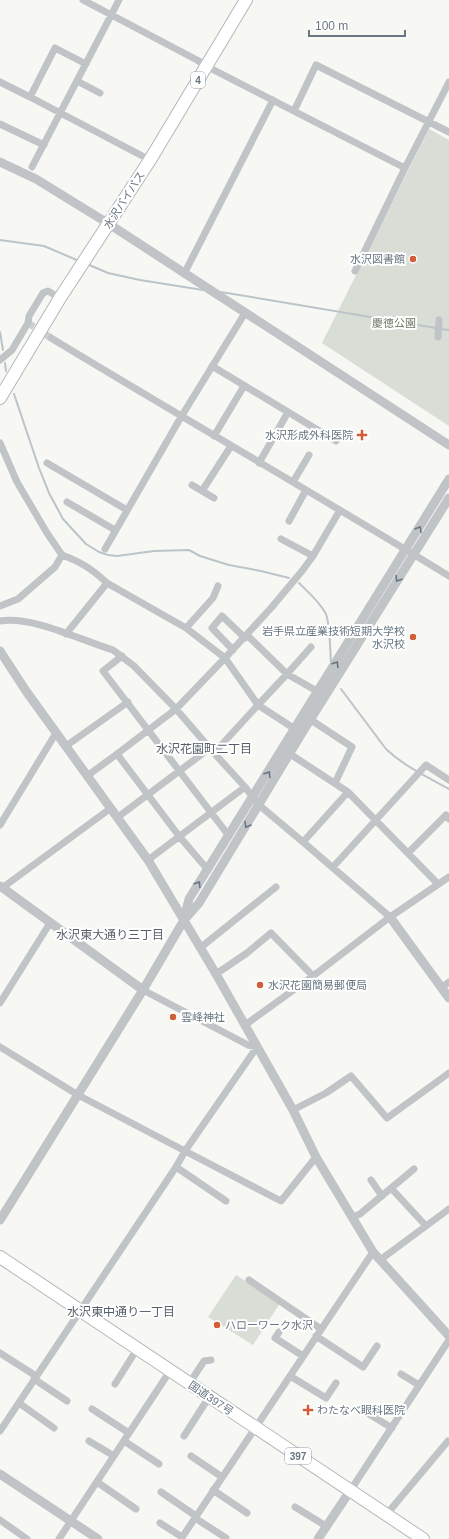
<svg xmlns="http://www.w3.org/2000/svg" width="449" height="1539" font-family="Arial,'Noto Sans JP',sans-serif">
<style>
.park{fill:#d8ddd5}
.lines{fill:none;stroke-linecap:round;stroke-linejoin:round}
.stream{stroke:#bbc4c9;stroke-width:2}
.minor-tunnel{stroke:#ccd1d2;stroke-width:7;stroke-dasharray:7 3.5;stroke-linecap:butt}
.trunk-casing{stroke:#b3b7b9;stroke-width:14}
.minor{stroke:#c0c4c7;stroke-width:7}
.tertiary{stroke:#c0c4c7;stroke-width:9}
.trunk{stroke:#fff;stroke-width:12}
.oneway{stroke:#697782}
.poi-dot{fill:#d15d39;stroke:#fff;stroke-width:1.5}
.labels{text-anchor:middle;dominant-baseline:central;stroke-width:4;stroke-linejoin:round;paint-order:stroke}
.shield{fill:#fff;stroke:#96a0a8;stroke-width:1}
.shield-label{font-size:10px;font-weight:bold;fill:#697782}
.street-label{font-size:11px;fill:#697782;stroke:#fff}
.poi-label{font-size:11px;fill:#697782;stroke:#fff;text-anchor:start}
.park-label{font-size:11px;fill:#6b7a67;stroke:#fff}
.neighbourhood-label{font-size:12px;fill:#566068;stroke:#fff}
</style>
<rect width="100%" height="100%" fill="#f7f7f4"/>
<path class="park" d="M 429,129 L 449,140 L 449,426 L 322,343 Z
M 236,1275 L 280,1303 L 253,1345 L 208,1317 Z"/>
<g class="lines">
<path class="stream" d="M 0,240 L 44,246 L 79,261
M 87,264 L 108,273 L 140,280 L 203,290
M 221,292 L 436,328
M 440,329 L 449,330
M 0,332 L 3,350
M 5,363 L 6,371
M 14,394 L 39,468 L 49,493 L 63,519 L 86,544 L 99,552 L 108,555 L 117,556 L 154,551 L 189,550 L 200,556 L 229,565 L 261,571 L 289,578
M 299,583 C 308,592 320,602 326,614 C 330,625 330,650 331,662
M 341,689 L 386,749 C 404,766 427,777 449,789"/>
<path class="minor-tunnel" d="M 28,323 L 51,338"/>
<defs>
<path id="trunk" d="M 0,398 L 60,298 L 150,160 L 246,0
M 0,1257 L 423,1539"/>
</defs>
<use href="#trunk" class="trunk-casing"/>
<path class="minor" d="M 83,0 L 197,60 L 206,66 L 405,168
M 86,64 L 55,48 L 30,97 L 150,160
M 77,81 L 100,93
M 0,82 L 30,97
M 294,111 L 316,65 L 449,132
M 0,124 L 44,145
M 32,167 L 119,0
M 355,271 L 405,168 L 449,82
M 184,274 L 273,100
M 438,337 L 439,320
M 51,338 C 183,418 317,495 449,576
M 0,360 L 12,350 L 28,323 L 29,316 L 43,293 L 48,291 L 60,298
M 212,366 L 336,441
M 214,436 L 244,386
M 0,443 L 17,482 L 47,533 L 62,555 L 55,567 L 18,599 L 0,606
M 47,463 L 127,510
M 259,463 L 288,412
M 293,482 L 309,455
M 192,485 L 214,498
M 202,491 L 231,446
M 67,502 L 115,530
M 289,521 L 306,490
M 281,539 L 313,556
M 105,549 L 181,417 L 245,313
M 62,555 C 81,562 92,569 107,583 L 66,634
M 107,583 L 186,628 L 225,658 L 258,705 L 287,674 L 247,635
M 0,621 C 34,616 80,640 113,650 L 134,666 L 176,709 L 214,753 L 245,787 L 259,805 L 303,842 L 390,917
M 186,628 L 213,598 L 218,586
M 311,647 L 287,674 L 322,694
M 233,650 L 212,628 L 222,616 L 245,638
M 122,656 L 103,671 L 229,836
M 311,720 L 352,747 L 335,783
M 66,746 L 128,702
M 214,753 L 258,705 L 298,731
M 117,754 L 179,836 L 208,870
M 290,754 L 348,792 L 438,884
M 87,776 L 117,754 L 176,709 L 225,658 L 271,608 L 302,571 L 313,556 L 340,510
M 118,817 L 210,748
M 0,825 L 56,733
M 303,842 L 348,792
M 408,853 L 446,815 L 449,819
M 148,860 L 245,787
M 333,867 L 426,765 L 449,780
M 2,888 L 111,808
M 200,948 L 276,887
M 216,974 L 247,953 L 271,933 L 313,976
M 441,988 L 449,982
M 143,990 L 248,1045 L 257,1047 L 185,1151 L 281,1201 L 316,1157
M 0,1003 L 50,923
M 245,1025 L 313,976 L 390,917 L 449,877
M 0,1047 L 78,1095 L 185,1151 L 176,1167 L 0,1431
M 293,1110 L 326,1093 L 351,1076 L 387,1118 L 449,1073
M 176,1167 L 226,1201
M 371,1180 L 382,1196
M 391,1188 L 426,1226
M 353,1217 L 360,1214 L 414,1169
M 380,1260 L 449,1209
M 249,1280 L 321,1329
M 279,1332 L 275,1338 L 303,1356
M 316,1336 L 363,1367 L 377,1346
M 0,1353 L 36,1376
M 401,1374 L 419,1385
M 290,1376 L 326,1398 L 336,1383
M 34,1379 L 67,1401
M 115,1384 L 137,1349
M 189,1384 L 204,1361 L 211,1360
M 19,1403 L 54,1428
M 359,1408 L 392,1428
M 92,1409 L 129,1433
M 184,1436 L 209,1397
M 89,1441 L 114,1456
M 124,1441 L 159,1464
M 191,1456 L 222,1477
M 97,1482 L 136,1509
M 213,1490 L 247,1513
M 350,1491 L 449,1340
M 161,1492 L 196,1516
M 295,1507 L 326,1526
M 386,1515 L 448,1441
M 195,1518 L 226,1538
M 0,1520 L 27,1539
M 160,1523 L 182,1537
M 59,1539 L 170,1371
M 181,1539 L 373,1252"/>
<path class="tertiary" d="M 0,162 L 36,179 L 109,224 L 449,445
M 0,651 L 26,691 L 148,860 L 216,974 L 293,1110 L 316,1157 L 373,1252 L 449,1336
M 0,886 L 143,990
M 390,917 L 449,998
M 184,919 L 189,899 L 449,479
M 0,1220 L 143,990 L 184,920 L 199,903 L 302,733 L 449,498
M 0,1474 L 98,1539
M 318,1539 L 350,1491"/>
<use href="#trunk" class="trunk"/>
</g>
<defs><path id="oneway-chevron" d="M-2-3.5L2.5 0L-2 3.5" fill="none" stroke-width="1.6" stroke-linecap="round" stroke-linejoin="round"/></defs>
<g class="oneway">
<use href="#oneway-chevron" transform="translate(419 529) rotate(-59)"/>
<use href="#oneway-chevron" transform="translate(398 579) rotate(122)"/>
<use href="#oneway-chevron" transform="translate(336 664) rotate(-58)"/>
<use href="#oneway-chevron" transform="translate(268 774) rotate(-58)"/>
<use href="#oneway-chevron" transform="translate(247 825) rotate(121)"/>
<use href="#oneway-chevron" transform="translate(198 884) rotate(-58)"/>
</g>
<g class="poi-dot">
<circle cx="413" cy="259" r="4"/>
<path d="M360 429h4v4h4v4h-4v4h-4v-4h-4v-4h4z"/>
<circle cx="413" cy="637" r="4"/>
<circle cx="260" cy="985" r="4"/>
<circle cx="173" cy="1017" r="4"/>
<circle cx="217" cy="1325" r="4"/>
<path d="M306 1404h4v4h4v4h-4v4h-4v-4h-4v-4h4z"/>
</g>
<g class="labels">
<g class="shield">
<rect x="191" y="72" width="14" height="16" rx="3"/>
<rect x="285" y="1448" width="26" height="16" rx="3"/>
</g>
<g class="shield-label">
<text x="198" y="80">4</text>
<text x="298" y="1456">397</text>
</g>
<g class="street-label">
<text transform="translate(124 200) rotate(-57)">水沢バイパス</text>
<text transform="translate(211 1398) rotate(34)">国道397号</text>
</g>
<g class="poi-label">
<text x="405" y="259" text-anchor="end">水沢図書館</text>
<text x="353" y="435" text-anchor="end">水沢形成外科医院</text>
<text x="405" y="631" text-anchor="end">岩手県立産業技術短期大学校<tspan x="405" dy="13">水沢校</tspan></text>
<text x="268" y="985">水沢花園簡易郵便局</text>
<text x="181" y="1017">雲峰神社</text>
<text x="225" y="1325">ハローワーク水沢</text>
<text x="317" y="1410">わたなべ眼科医院</text>
</g>
<g class="park-label">
<text x="394" y="323">慶徳公園</text>
</g>
<g class="neighbourhood-label">
<text x="204" y="749">水沢花園町二丁目</text>
<text x="110" y="935">水沢東大通り三丁目</text>
<text x="121" y="1312">水沢東中通り一丁目</text>
</g>
</g>
<path d="M309 30v6h96v-6" fill="none" stroke="#697782" stroke-width="2"/>
<text x="315" y="30" font-size="12" fill="#697782" stroke="#ffffff" stroke-width="3" paint-order="stroke">100 m</text>
</svg>
